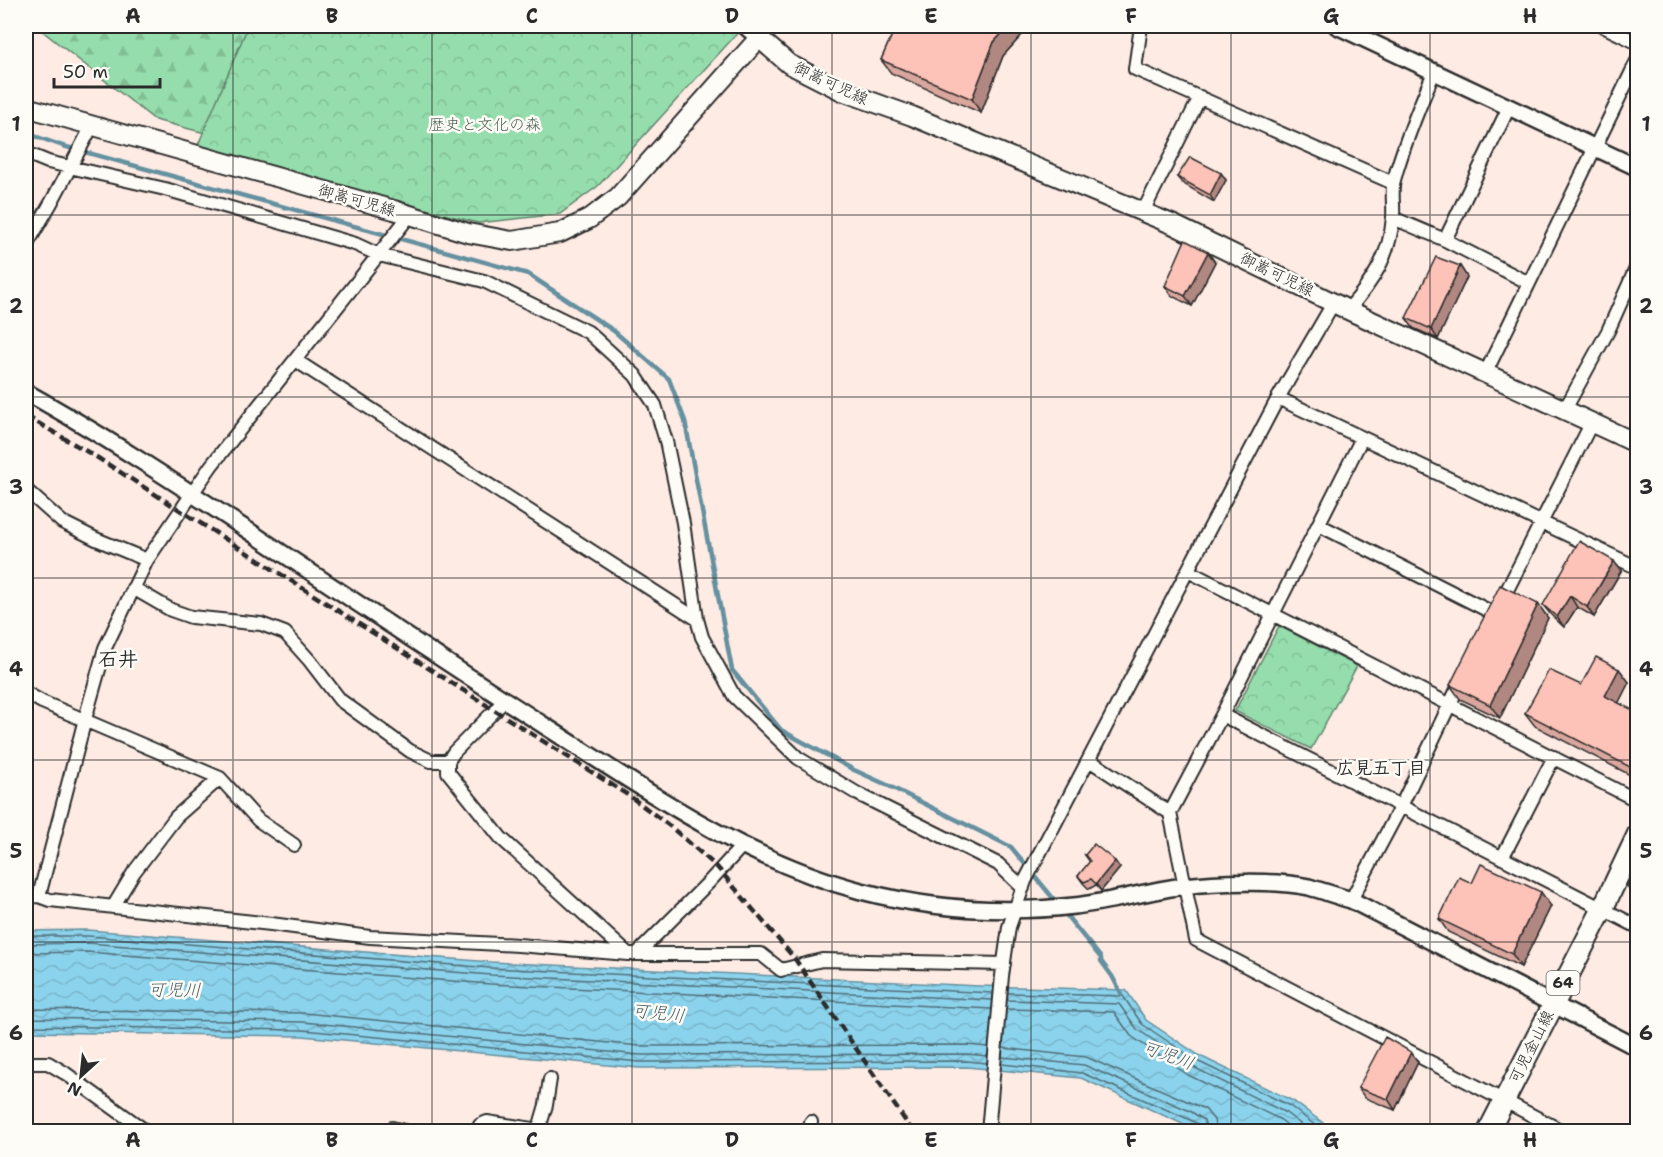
<svg xmlns="http://www.w3.org/2000/svg" width="1663" height="1157" font-family="'Shantell Sans','Klee One',sans-serif">
<style>
.forest{fill:url(#forest-firs);stroke:#60846c;stroke-width:1.5}
.park{fill:url(#park-crowns);stroke:#60846c;stroke-width:1.5}
.water{fill:url(#water-waves);stroke:#65909f;stroke-width:1.5}
.lines{fill:none;stroke-linecap:round;stroke-linejoin:round}
.shore{stroke:#516e78;stroke-width:1.5}
.stream{stroke:#65909f;stroke-width:4.5}
.minor-casing{stroke:#2b2b2b;stroke-width:16}
.tertiary-casing{stroke:#2b2b2b;stroke-width:20}
.secondary-casing{stroke:#2b2b2b;stroke-width:22}
.primary-casing{stroke:#2b2b2b;stroke-width:24}
.minor{stroke:#fdfcf7;stroke-width:12}
.tertiary{stroke:#fdfcf7;stroke-width:15}
.secondary{stroke:#fdfcf7;stroke-width:18}
.primary{stroke:#fdfcf7;stroke-width:20}
.rail{stroke:#2b2b2b;stroke-width:4.5;stroke-dasharray:9 4.5;stroke-linecap:butt}
.wall{fill:#daa79e;stroke:#2b2b2b;stroke-width:1.5}
.shaded-wall{fill:#b18881;stroke:#2b2b2b;stroke-width:1.5}
.building{fill:#fdc2b8;stroke:#2b2b2b;stroke-width:1.5}
.grid{fill:none;stroke:#2b2b2b;stroke-width:1.5;stroke-opacity:0.55}
.labels{text-anchor:middle;dominant-baseline:central;stroke-width:5;stroke-linejoin:round;paint-order:stroke}
.shield{fill:#fdfcf7;stroke:#6a6a68;stroke-width:1.5}
.shield-label{font-size:15px;font-weight:bold;fill:#2b2b2b}
.street-label{font-size:16px;fill:#2b2b2b;stroke:#fdfcf7}
.park-label{font-size:16px;fill:#4b6052;stroke:#fdfcf7}
.neighbourhood-label{font-size:18px;font-weight:bold;fill:#2b2b2b;stroke:#fdfcf7}
.water-label{font-size:18px;font-style:italic;fill:#485d65;stroke:#fdfcf7}
.quarter-label{font-size:20px;font-weight:bold;fill:#2b2b2b;stroke:#fdfcf7}
.neatline{fill:none;stroke:#2b2b2b;stroke-width:2}
.grid-label{font-size:20px;text-anchor:middle;font-weight:bold;fill:#2b2b2b}
</style>
<defs>
<pattern id="forest-firs" width="22" height="20" patternUnits="userSpaceOnUse" patternTransform="scale(1.5)"><rect width="22" height="20" fill="#95ddac"/><path d="M5 1l3.5 6h-7zM16 11l3.5 6h-7z" fill="#81be94"/></pattern>
<pattern id="park-crowns" width="20" height="18" patternUnits="userSpaceOnUse" patternTransform="scale(1.5)"><rect width="20" height="18" fill="#95ddac"/><path d="M2 6a3 3 0 1 1 6 0M12 15a3 3 0 1 1 6 0" fill="none" stroke="#81be94"/></pattern>
<pattern id="water-waves" width="16" height="10" patternUnits="userSpaceOnUse" patternTransform="scale(1.5)"><rect width="16" height="10" fill="#8bd3ec"/><path d="M0 5q4-4 8 0t8 0" fill="none" stroke="#78b5cb"/></pattern>
</defs>
<rect width="100%" height="100%" fill="#fdebe4"/>
<filter id="ink" filterUnits="userSpaceOnUse"><feTurbulence type="fractalNoise" baseFrequency=".0167" numOctaves="2"/><feDisplacementMap in="SourceGraphic" scale="12" xChannelSelector="R" yChannelSelector="G"/><feConvolveMatrix kernelMatrix="1 2 1 2 8 2 1 2 1" color-interpolation-filters="sRGB"/></filter>
<g filter="url(#ink)">
<path class="forest" d="M 36,26 L 186,26 L 194,34 L 231,26 L 653,26 L 294,156 L 155,120 Z"/>
<path class="park" d="M 248,26 L 744,26 L 598,186 L 560,214 L 478,223 L 374,196 L 198,145 Z
M 1279,626 L 1357,666 L 1311,749 L 1235,711 Z"/>
<path class="water" d="M 88,930 L 491,962 L 979,986 L 1126,990 L 1146,1020 L 1200,1056 L 1293,1101 L 1334,1131 L 1198,1131 L 1081,1078 L 967,1067 L 639,1068 L 302,1036 L 26,1032 L 26,931 Z"/>
<g class="lines">
<path class="shore" d="M 26,936 L 88,936 L 491,968 L 993,993
M 26,944 L 88,943 L 491,975 L 992,1000
M 26,953 L 87,952 L 490,984 L 992,1009
M 1008,993 L 1123,996 L 1142,1024 L 1197,1061 L 1290,1106 L 1324,1132
M 1007,1000 L 1119,1004 L 1137,1029 L 1193,1067 L 1286,1113 L 1311,1132
M 26,1009 L 304,1013 L 640,1046 L 967,1045 L 988,1047
M 1007,1009 L 1114,1012 L 1131,1036 L 1188,1075 L 1281,1120 L 1296,1132
M 26,1018 L 303,1022 L 640,1055 L 967,1054 L 987,1056
M 26,1026 L 303,1030 L 640,1062 L 967,1061 L 987,1063
M 1003,1048 L 1086,1057 L 1205,1109 L 1214,1120 L 1216,1132
M 1002,1057 L 1084,1065 L 1190,1111 L 1204,1120 L 1207,1132
M 1002,1064 L 1082,1073 L 1186,1118 L 1198,1124 L 1200,1132"/>
<path class="stream" d="M 26,133 L 63,146 L 528,274 L 614,331 L 669,379 L 685,421 L 732,670 L 781,730 L 854,770 L 885,784 L 1011,847 L 1057,903
M 1062,910 L 1101,958 L 1101,961 L 1112,976 L 1121,993"/>
<defs>
<path id="minor" d="M 1141,26 L 1135,69 L 1393,183
M 1603,26 L 1638,43
M 26,153 L 48,162 L 165,189 L 355,244 L 379,255 L 484,281 L 588,332 L 635,375 L 655,405 L 666,441 L 683,523 L 697,619 L 702,637 L 734,696 L 798,758 L 858,794 L 998,864 L 1023,888
M 1143,212 L 1200,97
M 1393,218 L 1445,240 L 1529,283
M 1445,240 L 1509,107
M 26,246 L 51,203 L 92,126
M 1348,310 C 1373,281 1390,256 1393,217 C 1394,205 1391,192 1394,180 C 1404,143 1419,107 1434,72
M 295,360 L 697,619
M 1485,374 L 1638,59
M 1278,398 L 1638,568
M 1564,411 L 1608,331 L 1638,264
M 1362,438 L 1222,715 L 1170,813 L 1196,940 L 1564,1132
M 26,490 L 62,522 L 96,539 L 147,560
M 1319,525 L 1495,614
M 1188,571 L 1638,801
M 133,588 L 171,610 L 191,617 L 261,624 L 285,633 L 310,661 L 340,700 L 410,751 L 431,761 L 448,761
M 1501,602 L 1592,422
M 26,693 L 42,702 L 220,778 L 258,820 L 294,845
M 505,700 L 454,752 L 448,761 L 448,772 L 501,838 L 628,954
M 1222,715 L 1638,927
M 1089,760 L 1170,813
M 1502,858 L 1554,757
M 39,896 L 85,719 L 105,648 L 147,560 L 211,466 L 410,215
M 26,897 L 39,896 L 50,900 L 271,924 L 370,937 L 518,945 L 628,954 L 761,954 L 781,970 L 822,960 L 1004,964
M 1351,900 L 1401,806 L 1462,679
M 113,907 L 134,872 L 176,817 L 220,778
M 637,954 L 709,882 L 742,846
M 26,1063 L 48,1063 L 65,1073 L 147,1132
M 387,1132 L 392,1128 L 408,1132
M 477,1132 L 480,1125 L 487,1122 L 539,1130
M 538,1132 L 546,1105 L 550,1079
M 808,1132 L 811,1122
M 988,1132 L 1002,976 L 1009,927 L 1025,881 L 1278,398 L 1334,302"/>
<path id="tertiary" d="M 745,26 L 759,38 L 768,26
M 1337,26 L 1638,168
M 26,392 C 105,436 182,487 258,537 C 354,601 450,665 548,728 C 647,791 746,861 861,891 C 930,909 1004,914 1074,906 C 1111,902 1147,891 1183,886 C 1215,882 1278,880 1309,887 C 1323,891 1337,896 1351,900 L 1638,1048"/>
<path id="secondary" d="M 26,107 L 394,210 L 468,233 L 512,241 L 560,233 L 589,219 L 618,197 L 759,38 L 789,64 L 842,91 L 912,116 L 1174,225 L 1348,310 L 1638,444"/>
<path id="primary" d="M 1488,1132 L 1602,910 L 1638,834"/>
</defs>
<use href="#minor" class="minor-casing"/>
<use href="#tertiary" class="tertiary-casing"/>
<use href="#secondary" class="secondary-casing"/>
<use href="#primary" class="primary-casing"/>
<use href="#minor" class="minor"/>
<use href="#tertiary" class="tertiary"/>
<use href="#secondary" class="secondary"/>
<use href="#primary" class="primary"/>
<path class="rail" d="M 26,416 L 98,458 L 631,797 L 671,827 L 717,867 L 795,959 L 913,1132"/>
</g>
<path class="wall" d="M 896,26 L 1030,26 L 1003,56 L 981,113 L 891,73 L 881,60 Z
M 1221,173 L 1226,180 L 1214,202 L 1182,183 L 1177,177 Z
M 1215,262 L 1192,306 L 1172,296 L 1165,286 Z
M 1460,266 L 1467,277 L 1438,339 L 1413,328 L 1406,318 Z
M 1621,571 L 1594,617 L 1577,607 L 1564,627 L 1551,615 L 1543,605 Z
M 1538,604 L 1548,618 L 1500,718 L 1460,699 L 1450,685 Z
M 1619,669 L 1629,682 L 1618,703 L 1638,713 L 1638,779 L 1535,726 L 1525,713 L 1581,685 Z
M 1085,855 L 1120,868 L 1101,891 L 1096,885 L 1089,889 L 1083,883 L 1078,876 L 1090,862 Z
M 1638,865 L 1638,898 L 1634,896 L 1627,886 Z
M 1472,883 L 1551,906 L 1521,967 L 1448,932 L 1439,919 Z
M 1411,1052 L 1418,1062 L 1395,1110 L 1365,1098 L 1358,1088 Z"/>
<path class="shaded-wall" d="M 1009,26 L 1030,26 L 1003,56 L 981,113 L 972,99 L 994,42 Z
M 1221,173 L 1226,180 L 1214,202 L 1210,195 Z
M 1208,252 L 1215,262 L 1192,306 L 1185,296 Z
M 1460,266 L 1467,277 L 1438,339 L 1431,329 Z
M 1614,561 L 1621,571 L 1594,617 L 1587,607 Z
M 1570,596 L 1577,607 L 1564,627 L 1557,617 Z
M 1538,604 L 1548,618 L 1500,718 L 1490,705 Z
M 1619,669 L 1629,682 L 1615,710 L 1605,696 Z
M 1638,758 L 1638,775 L 1632,768 Z
M 1115,861 L 1120,868 L 1101,891 L 1096,884 Z
M 1541,892 L 1551,906 L 1521,967 L 1512,954 Z
M 1411,1052 L 1418,1062 L 1395,1110 L 1388,1099 Z"/>
<path class="building" d="M 896,26 L 1009,26 L 994,42 L 972,99 L 881,60 Z
M 1190,157 L 1221,173 L 1210,195 L 1177,177 Z
M 1185,240 L 1208,252 L 1185,296 L 1165,286 Z
M 1436,257 L 1460,266 L 1431,329 L 1406,318 Z
M 1579,541 L 1614,561 L 1587,607 L 1570,596 L 1557,617 L 1543,605 Z
M 1500,585 L 1538,604 L 1490,705 L 1450,685 Z
M 1596,657 L 1619,669 L 1605,696 L 1638,713 L 1638,758 L 1632,768 L 1525,713 L 1549,670 L 1581,685 Z
M 1094,844 L 1115,861 L 1096,884 L 1091,879 L 1084,882 L 1078,876 L 1090,861 L 1085,855 Z
M 1481,864 L 1541,892 L 1512,954 L 1439,919 L 1459,877 L 1472,883 Z
M 1637,864 L 1638,865 L 1638,891 L 1627,886 Z
M 1385,1037 L 1411,1052 L 1388,1099 L 1358,1088 Z"/>
</g>
<path class="grid" d="M 233,26 L 233,1132M 432,26 L 432,1132M 632,26 L 632,1132M 832,26 L 832,1132M 1031,26 L 1031,1132M 1231,26 L 1231,1132M 1430,26 L 1430,1132M 26,215 L 1638,215M 26,397 L 1638,397M 26,578 L 1638,578M 26,760 L 1638,760M 26,942 L 1638,942"/>
<g class="labels">
<rect class="shield" x="1546.5" y="971" width="33" height="24" rx="4.5"/>
<g class="shield-label">
<text x="1563" y="983">64</text>
</g>
<g class="street-label">
<text transform="translate(831 83) rotate(25)">御嵩可児線</text>
<text transform="translate(357 200) rotate(16)">御嵩可児線</text>
<text transform="translate(1277 274) rotate(26)">御嵩可児線</text>
<text transform="translate(1531 1047) rotate(-63)">可児金山線</text>
</g>
<g class="park-label">
<text x="485" y="124">歴史と文化の森</text>
</g>
<g class="neighbourhood-label">
<text x="1381" y="768">広見五丁目</text>
</g>
<g class="water-label">
<text transform="translate(174 990) rotate(1)">可児川</text>
<text transform="translate(658 1013) rotate(7)">可児川</text>
<text transform="translate(1168 1055) rotate(20)">可児川</text>
</g>
<g class="quarter-label">
<text x="118" y="659">石井</text>
</g>
</g>
<rect width="1663" height="1157" fill="none" stroke="#fdfcf7" stroke-width="66"/>
<g transform="translate(81 1076) rotate(207)" stroke="#fdfcf7" stroke-width="4.5" paint-order="stroke">
<path d="M0-4.5L10 22L0 15L-10 22Z" fill="#2b2b2b"/>
<text y="-9" font-size="16" font-weight="bold" text-anchor="middle" fill="#2b2b2b">N</text>
</g>
<path d="M54 78v9h106v-9" fill="none" stroke="#2b2b2b" stroke-width="3"/>
<text x="63" y="78" font-size="18" fill="#2b2b2b" stroke="#fdfcf7" stroke-width="4.5" paint-order="stroke">50 m</text>
<rect x="33" y="33" width="1597" height="1091" class="neatline"/>
<g class="grid-label">
<text x="133" y="23">A</text>
<text x="332" y="23">B</text>
<text x="532" y="23">C</text>
<text x="732" y="23">D</text>
<text x="931" y="23">E</text>
<text x="1131" y="23">F</text>
<text x="1331" y="23">G</text>
<text x="1530" y="23">H</text>
<text x="16" y="131">1</text>
<text x="1646" y="131">1</text>
<text x="16" y="313">2</text>
<text x="1646" y="313">2</text>
<text x="16" y="494">3</text>
<text x="1646" y="494">3</text>
<text x="16" y="676">4</text>
<text x="1646" y="676">4</text>
<text x="16" y="858">5</text>
<text x="1646" y="858">5</text>
<text x="16" y="1040">6</text>
<text x="1646" y="1040">6</text>
<text x="133" y="1147">A</text>
<text x="332" y="1147">B</text>
<text x="532" y="1147">C</text>
<text x="732" y="1147">D</text>
<text x="931" y="1147">E</text>
<text x="1131" y="1147">F</text>
<text x="1331" y="1147">G</text>
<text x="1530" y="1147">H</text>
</g>
</svg>
